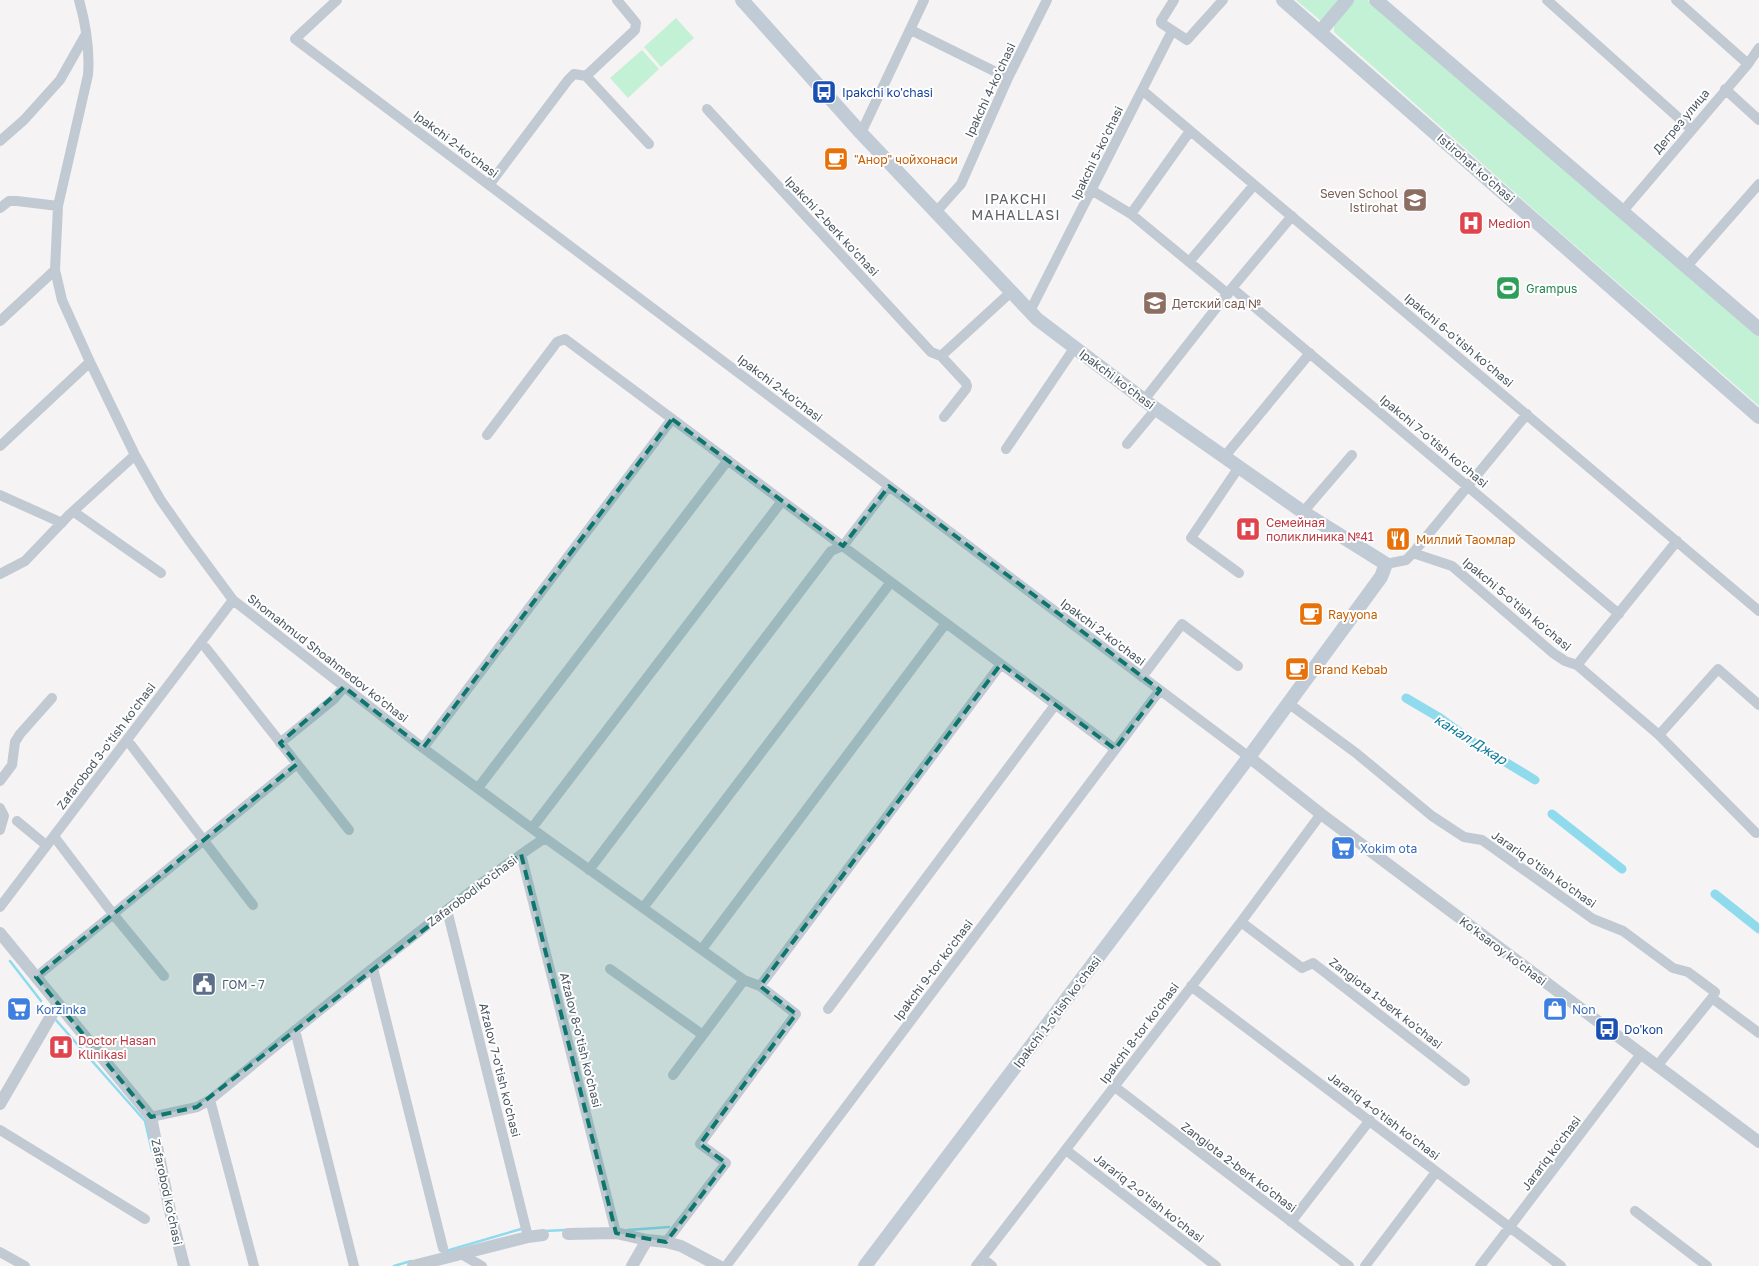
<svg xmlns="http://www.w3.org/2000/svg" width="1759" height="1266" font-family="'Golos Text',sans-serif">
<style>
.green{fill:#c3f1d5}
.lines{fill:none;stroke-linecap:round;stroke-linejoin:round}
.stream{stroke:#90daee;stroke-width:2.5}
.canal{stroke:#90daee;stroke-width:9}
.minor{stroke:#c1cad2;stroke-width:10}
.tertiary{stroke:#c1cad2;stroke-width:12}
.secondary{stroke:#c1cbd6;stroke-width:14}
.marked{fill:#0f766e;fill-opacity:0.2;stroke:#0f766e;stroke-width:4;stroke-dasharray:10 6;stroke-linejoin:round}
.labels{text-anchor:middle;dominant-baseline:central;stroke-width:4;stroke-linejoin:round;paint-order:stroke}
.street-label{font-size:12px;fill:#4a5661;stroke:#fff}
.transit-label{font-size:12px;fill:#164399;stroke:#fff;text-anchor:start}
.food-label{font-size:12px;fill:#c56008;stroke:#fff;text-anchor:start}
.education-label{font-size:12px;fill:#785e54;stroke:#fff;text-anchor:end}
.health-label{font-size:12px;fill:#be3a42;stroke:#fff;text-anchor:start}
.leisure-label{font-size:12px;fill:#27864d;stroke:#fff;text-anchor:start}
.shop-label{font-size:12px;fill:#366cbe;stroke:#fff;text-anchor:start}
.service-label{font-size:12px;fill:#4e5e75;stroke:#fff;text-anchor:start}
.neighbourhood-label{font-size:14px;letter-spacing:1px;fill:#5f6368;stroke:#fff}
.water-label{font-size:14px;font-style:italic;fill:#0c7c9b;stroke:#fff}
</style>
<rect width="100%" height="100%" fill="#f5f3f3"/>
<path class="green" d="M 1296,0 L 1341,0 L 1321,21 Z
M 1354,0 L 1367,0 L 1759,336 L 1759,406 L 1557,230 L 1334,32 L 1334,26 Z
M 676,18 L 694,38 L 661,67 L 644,47 Z
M 642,50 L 659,69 L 628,98 L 610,78 Z"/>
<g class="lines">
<path class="stream" d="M 10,961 L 41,1001
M 55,1019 L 145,1121 L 152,1151
M 628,1230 L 669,1227
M 545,1231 L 565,1230
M 446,1251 L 521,1229
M 394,1266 L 411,1261"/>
<path class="canal" d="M 1406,698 L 1440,718 L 1474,743 L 1535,780
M 1552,814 L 1622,869
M 1715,894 L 1759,929"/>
<path class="minor" d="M 79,0 C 86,25 90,50 88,75 L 58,206 L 55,270 L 62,300 L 90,362 L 135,455 L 160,499 L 188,539 L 233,600 L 423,748 L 545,838 L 744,980 L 760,986 L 796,1014 L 700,1144 L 726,1163 L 666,1242
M 337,0 L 295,39 L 1249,757
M 1174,0 L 1161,21 L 1161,23 L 1187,40 L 1223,0
M 1547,0 L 1691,129
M 1676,0 L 1748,64
M 911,30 L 1008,78
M 586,76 L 649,144
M 1725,89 L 1759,120
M 1142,90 L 1759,611
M 707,109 L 931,352 L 941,356 L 966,383 L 967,386 L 966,389 L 944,417
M 861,133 L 924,0
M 0,141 L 24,120 L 60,80 L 86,34
M 489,185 L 568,80 L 574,74 L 586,76 L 635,30 L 636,23 L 617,0
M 1093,191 L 1131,214 L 1228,294
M 0,208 L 9,201 L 17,201 L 58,206
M 1623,211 L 1748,64 L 1759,48
M 936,212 L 961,184 L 1008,78 L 1047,0
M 1131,214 L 1190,131
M 1189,262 L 1254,185
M 1687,266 L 1759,184
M 1232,288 L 1619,614
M 1030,311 L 1172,31
M 0,321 L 55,270
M 941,356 L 1011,292
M 1144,400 L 1232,288 L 1292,216
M 487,435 L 557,342 L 565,339 L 1115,749
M 1127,444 L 1156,409
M 0,446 L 90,362
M 1006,449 L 1075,347
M 1225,456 L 1310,353
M 0,495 L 62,523
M 74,512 L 161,573
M 1303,512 L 1352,455
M 1413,553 L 1452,566 L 1553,653 L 1565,661 L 1577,665 L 1659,735 L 1718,669 L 1759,705
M 1386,564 L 1406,560 L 1413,553 L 1527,414
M 1239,573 L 1191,538 L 1239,467
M 0,574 L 25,561 L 69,515 L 135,455
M 206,648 L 349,830
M 1577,665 L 1677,541
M 1142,677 L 1182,624 L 1238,666
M 1288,703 L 1356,753 L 1432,816 L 1464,837 L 1482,840 L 1593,919 L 1623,931 L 1673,968 L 1688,972 L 1715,992 L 1712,998 L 1759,1033
M 1659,735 L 1756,833
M 280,743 L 334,699 L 344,687
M 131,745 L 253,905
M 423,748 L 672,419
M 0,781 L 12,765 L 15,742 L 20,734 L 52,698
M 478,788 L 728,460
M 0,808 L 4,816 L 0,830
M 17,821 L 46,845
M 532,828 L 782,501
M 56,839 L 113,914 L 164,976
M 521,854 L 616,1233
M 589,870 L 831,551 L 843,546 L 889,486
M 0,907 L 233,600
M 643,908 L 891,582
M 447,910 L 528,1237
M 1241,922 L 1302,968 L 1313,963 L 1465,1081
M 702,949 L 946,623
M 373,968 L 443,1248
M 610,969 L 703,1035
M 36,977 L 297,764
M 760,986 L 1001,664
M 1191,986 L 1561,1266
M 828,1009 L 1055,705
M 295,1030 L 354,1266
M 1657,1066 L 1712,998
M 673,1075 L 744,980
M 1115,1087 L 1349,1266
M 210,1100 L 254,1266
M 151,1117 L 197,1107 L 210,1100 C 273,1048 337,996 402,945 C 449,908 495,871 545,838
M 0,1130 L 145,1219
M 1066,1150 L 1216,1266
M 1635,1211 L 1707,1266
M 1291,1222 L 1370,1120
M 0,1252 L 25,1266
M 461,1254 L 482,1266
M 982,1258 L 992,1266
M 726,1266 L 1160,690
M 976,1266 L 1241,922 L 1321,814
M 1365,1266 L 1436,1172
M 1480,1266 L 1641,1054"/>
<path class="tertiary" d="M 1249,757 L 1321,814 L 1759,1142
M 0,933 L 151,1117 L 170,1211 L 184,1266
M 0,1104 L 58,1004
M 568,1234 L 616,1233 L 647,1240 L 666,1242 L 681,1246 L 719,1266
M 413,1266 L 528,1237 L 543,1235
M 632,1266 L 647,1240"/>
<path class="secondary" d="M 742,0 L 861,133 L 1037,319 L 1156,409 L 1303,512 L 1386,564
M 1283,0 L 1759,417
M 1376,0 L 1759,329
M 1320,32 L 1347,0
M 865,1266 L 1249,757 L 1381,577 L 1386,564"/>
</g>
<path class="marked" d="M 672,419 L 843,546 L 889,486 L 1160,690 L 1115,749 L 1001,664 L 760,986 L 796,1014 L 700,1144 L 726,1163 L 666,1242 L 616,1233 L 521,854 L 197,1107 L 151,1117 L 36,977 L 297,764 L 280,743 L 344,687 L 423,748 Z"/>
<defs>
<symbol id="bus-square" viewBox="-11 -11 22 22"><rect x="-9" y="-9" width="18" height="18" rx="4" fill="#1a4fb4" stroke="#fff"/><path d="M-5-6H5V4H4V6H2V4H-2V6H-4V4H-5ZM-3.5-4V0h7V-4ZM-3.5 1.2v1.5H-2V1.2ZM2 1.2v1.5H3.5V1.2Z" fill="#fff"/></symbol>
<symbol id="cafe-square" viewBox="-11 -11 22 22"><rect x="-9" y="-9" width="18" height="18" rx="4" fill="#e8710a" stroke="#fff"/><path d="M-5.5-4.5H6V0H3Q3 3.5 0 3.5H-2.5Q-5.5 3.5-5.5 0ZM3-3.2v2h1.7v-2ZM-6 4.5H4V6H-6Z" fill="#fff"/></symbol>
<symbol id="school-square" viewBox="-11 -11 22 22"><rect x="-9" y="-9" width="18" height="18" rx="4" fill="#8d6e63" stroke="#fff"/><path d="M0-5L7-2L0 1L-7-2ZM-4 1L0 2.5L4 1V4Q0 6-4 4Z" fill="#fff"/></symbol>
<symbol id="hospital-square" viewBox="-11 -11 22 22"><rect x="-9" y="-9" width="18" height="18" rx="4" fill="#e0444e" stroke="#fff"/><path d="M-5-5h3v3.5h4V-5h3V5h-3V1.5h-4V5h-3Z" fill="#fff"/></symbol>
<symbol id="stadium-square" viewBox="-11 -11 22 22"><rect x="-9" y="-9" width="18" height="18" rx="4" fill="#2e9e5b" stroke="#fff"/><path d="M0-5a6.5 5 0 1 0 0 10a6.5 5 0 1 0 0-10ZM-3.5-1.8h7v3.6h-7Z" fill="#fff"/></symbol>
<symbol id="restaurant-square" viewBox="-11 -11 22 22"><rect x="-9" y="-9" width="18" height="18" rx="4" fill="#e8710a" stroke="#fff"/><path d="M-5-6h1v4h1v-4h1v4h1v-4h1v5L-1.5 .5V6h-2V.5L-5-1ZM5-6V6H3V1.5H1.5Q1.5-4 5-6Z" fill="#fff"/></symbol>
<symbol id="supermarket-square" viewBox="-11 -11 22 22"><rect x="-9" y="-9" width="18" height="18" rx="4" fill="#3f7fe0" stroke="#fff"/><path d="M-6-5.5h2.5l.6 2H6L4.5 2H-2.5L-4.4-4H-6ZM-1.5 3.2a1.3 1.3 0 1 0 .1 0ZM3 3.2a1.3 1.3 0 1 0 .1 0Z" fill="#fff"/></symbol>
<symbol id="civic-square" viewBox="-11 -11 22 22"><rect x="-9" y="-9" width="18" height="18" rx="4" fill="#5c6f8a" stroke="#fff"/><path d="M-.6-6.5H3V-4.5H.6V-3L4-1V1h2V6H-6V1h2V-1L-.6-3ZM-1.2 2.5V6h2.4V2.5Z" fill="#fff"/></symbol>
<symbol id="shop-square" viewBox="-11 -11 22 22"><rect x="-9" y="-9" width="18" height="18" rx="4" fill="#3f7fe0" stroke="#fff"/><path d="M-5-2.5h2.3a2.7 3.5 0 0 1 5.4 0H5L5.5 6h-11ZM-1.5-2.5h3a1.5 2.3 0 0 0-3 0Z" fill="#fff"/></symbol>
</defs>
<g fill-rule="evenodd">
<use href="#bus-square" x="810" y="78" width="28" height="28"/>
<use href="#cafe-square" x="822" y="145" width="28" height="28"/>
<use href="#school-square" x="1401" y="186" width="28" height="28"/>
<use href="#hospital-square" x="1457" y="209" width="28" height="28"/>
<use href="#stadium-square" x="1494" y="274" width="28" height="28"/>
<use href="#school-square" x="1141" y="289" width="28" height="28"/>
<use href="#hospital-square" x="1234" y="515" width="28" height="28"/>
<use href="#restaurant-square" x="1384" y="525" width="28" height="28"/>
<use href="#cafe-square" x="1297" y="600" width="28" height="28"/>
<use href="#cafe-square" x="1283" y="655" width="28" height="28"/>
<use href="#supermarket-square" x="1329" y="834" width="28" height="28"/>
<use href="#civic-square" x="190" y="970" width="28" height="28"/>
<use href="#supermarket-square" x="5" y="995" width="28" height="28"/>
<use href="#shop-square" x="1541" y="995" width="28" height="28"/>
<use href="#bus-square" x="1593" y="1015" width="28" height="28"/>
<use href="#hospital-square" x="47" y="1033" width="28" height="28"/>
</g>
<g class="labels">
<g class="street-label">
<text transform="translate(990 90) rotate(-65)">Ipakchi 4-ko'chasi</text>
<text transform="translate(1681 121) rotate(-50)">Дегрез улица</text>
<text transform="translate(456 144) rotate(37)">Ipakchi 2-ko'chasi</text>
<text transform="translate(1097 153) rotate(-64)">Ipakchi 5-ko'chasi</text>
<text transform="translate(1476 168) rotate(41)">Istirohat ko'chasi</text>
<text transform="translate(832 226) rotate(47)">Ipakchi 2-berk ko'chasi</text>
<text transform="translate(1459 340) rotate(40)">Ipakchi 6-o'tish ko'chasi</text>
<text transform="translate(1117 379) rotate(37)">Ipakchi ko'chasi</text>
<text transform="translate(780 388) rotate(37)">Ipakchi 2-ko'chasi</text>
<text transform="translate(1434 441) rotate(40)">Ipakchi 7-o'tish ko'chasi</text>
<text transform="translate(1517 604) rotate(40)">Ipakchi 5-o'tish ko'chasi</text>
<text transform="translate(1103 632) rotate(37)">Ipakchi 2-ko'chasi</text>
<text transform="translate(328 658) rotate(38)">Shomahmud Shoahmedov ko'chasi</text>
<text transform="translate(106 746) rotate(-53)">Zafarobod 3-o'tish ko'chasi</text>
<text transform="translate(1544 869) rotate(35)">Jarariq o'tish ko'chasi</text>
<text transform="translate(472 891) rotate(-37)">Zafarobod ko'chasi</text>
<text transform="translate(1503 951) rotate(37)">Ko'ksaroy ko'chasi</text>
<text transform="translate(933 970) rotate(-53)">Ipakchi 9-tor ko'chasi</text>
<text transform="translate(1386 1003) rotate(38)">Zangiota 1-berk ko'chasi</text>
<text transform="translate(1057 1012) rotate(-53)">Ipakchi 1-o'tish ko'chasi</text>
<text transform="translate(1139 1033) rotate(-53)">Ipakchi 8-tor ko'chasi</text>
<text transform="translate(581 1040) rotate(76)">Afzalov 8-o'tish ko'chasi</text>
<text transform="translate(500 1070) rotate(76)">Afzalov 7-o'tish ko'chasi</text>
<text transform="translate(1384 1116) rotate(37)">Jarariq 4-o'tish ko'chasi</text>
<text transform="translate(1551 1153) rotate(-53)">Jarariq ko'chasi</text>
<text transform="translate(1239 1167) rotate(37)">Zangiota 2-berk ko'chasi</text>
<text transform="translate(167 1192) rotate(78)">Zafarobod ko'chasi</text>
<text transform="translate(1149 1198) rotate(38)">Jarariq 2-o'tish ko'chasi</text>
</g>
<g class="transit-label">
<text x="842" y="92">Ipakchi ko'chasi</text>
<text x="1624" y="1029">Do'kon</text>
</g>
<g class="food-label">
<text x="854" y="159">"Анор" чойхонаси</text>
<text x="1416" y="539">Миллий Таомлар</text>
<text x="1328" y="614">Rayyona</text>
<text x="1314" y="669">Brand Kebab</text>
</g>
<g class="education-label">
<text x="1398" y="193">Seven School<tspan x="1398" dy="14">Istirohat</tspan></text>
<text x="1172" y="303" text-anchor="start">Детский сад №</text>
</g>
<g class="health-label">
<text x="1488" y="223">Medion</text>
<text x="1266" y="522">Семейная<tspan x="1266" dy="14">поликлиника №41</tspan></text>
<text x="78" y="1040">Doctor Hasan<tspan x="78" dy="14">Klinikasi</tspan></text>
</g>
<g class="leisure-label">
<text x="1526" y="288">Grampus</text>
</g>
<g class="shop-label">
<text x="1360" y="848">Xokim ota</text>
<text x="36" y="1009">Korzinka</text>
<text x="1572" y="1009">Non</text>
</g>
<g class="service-label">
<text x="222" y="984">ГОМ - 7</text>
</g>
<g class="neighbourhood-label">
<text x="1016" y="198">IPAKCHI<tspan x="1016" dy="16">MAHALLASI</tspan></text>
</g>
<g class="water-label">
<text transform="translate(1471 739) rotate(32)">канал Джар</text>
</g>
</g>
</svg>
